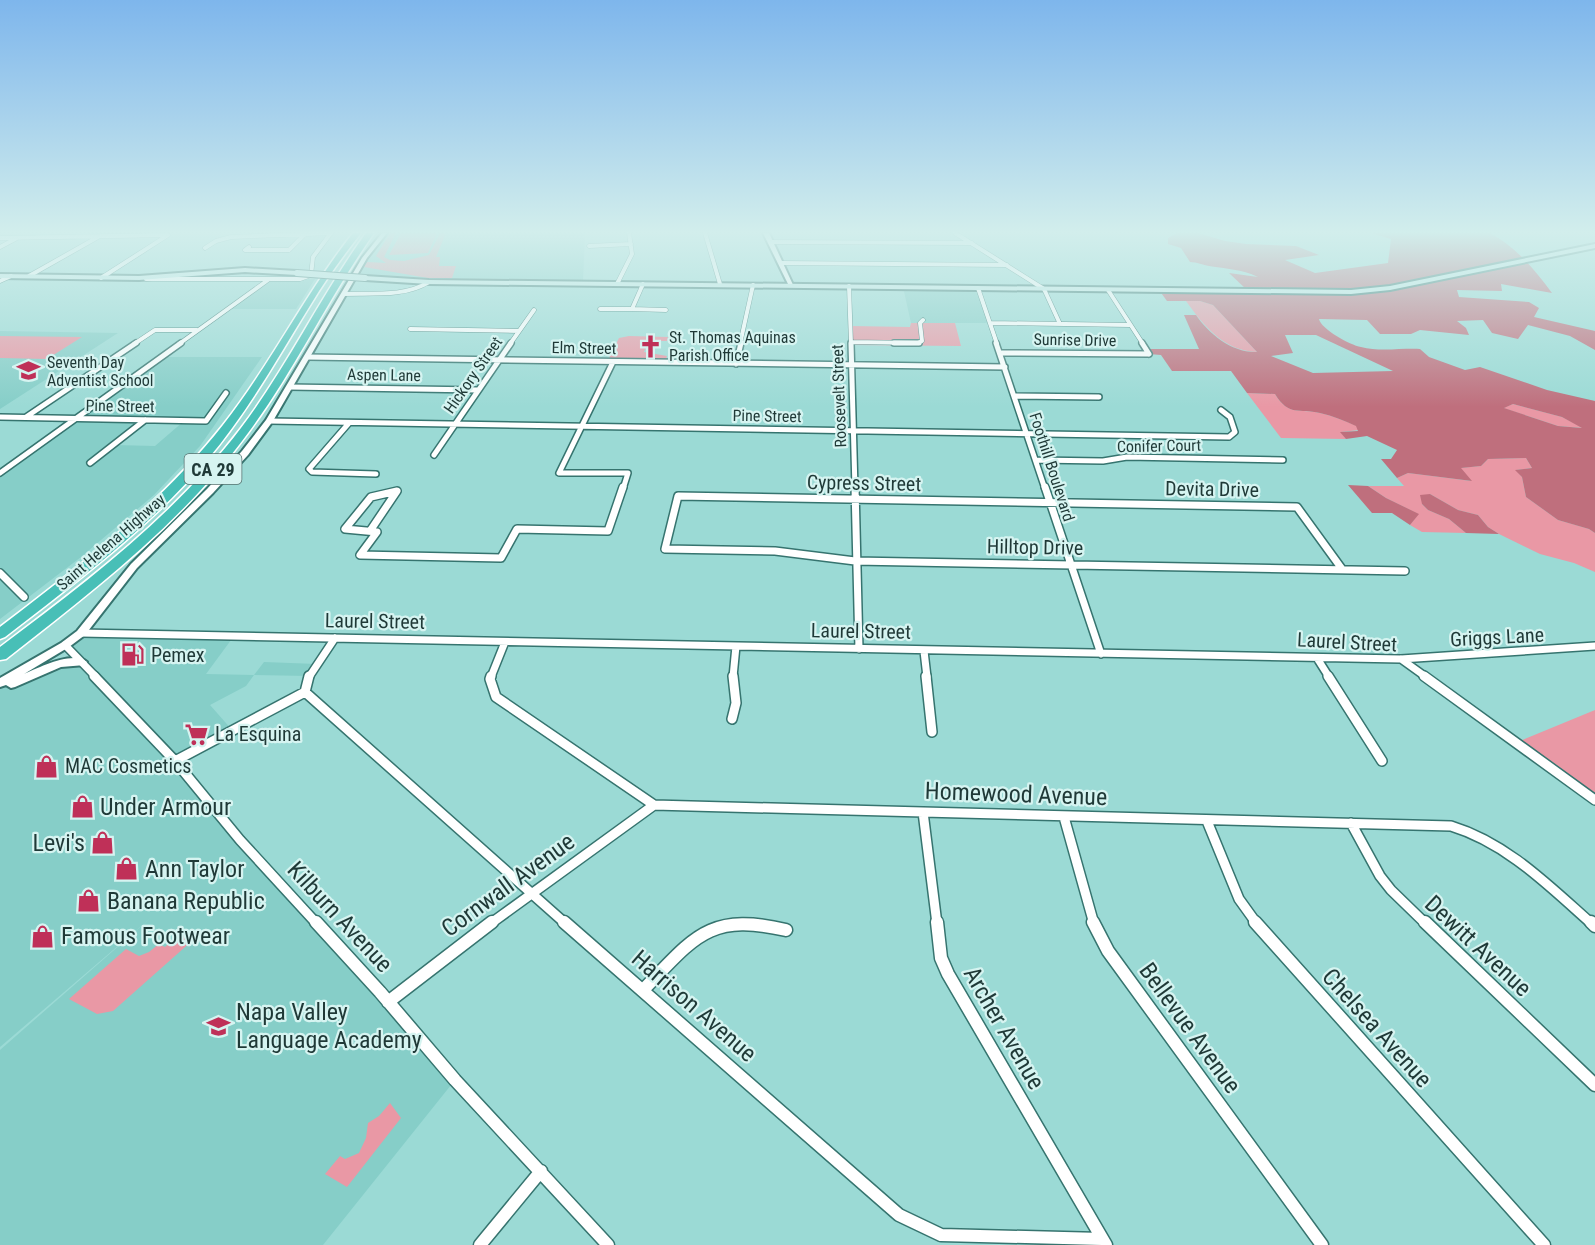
<svg xmlns="http://www.w3.org/2000/svg" width="1595" height="1245" font-family="'Roboto Condensed',sans-serif">
<style>
.built{fill:#86cec8;fill-rule:evenodd}
.green{fill:#e998a5}
.forest{fill:#bf6f7d;fill-rule:evenodd}
.lines{fill:none;stroke-linecap:round;stroke-linejoin:round}
.minor-far4-casing{stroke:#36746f;stroke-width:5}
.minor-far3-casing{stroke:#36746f;stroke-width:8}
.minor-far2-casing{stroke:#36746f;stroke-width:10}
.minor-far1-casing{stroke:#36746f;stroke-width:12}
.minor-casing{stroke:#36746f;stroke-width:15}
.tertiary-casing{stroke:#36746f;stroke-width:4}
.secondary-casing{stroke:#36746f;stroke-width:4}
.motorway-casing{stroke:#fff;stroke-width:3}
.minor-far4{stroke:#fff;stroke-width:4}
.minor-far3{stroke:#fff;stroke-width:5}
.minor-far2{stroke:#fff;stroke-width:7}
.minor-far1{stroke:#fff;stroke-width:9}
.minor{stroke:#fff;stroke-width:12}
.tertiary{fill:#fff;fill-rule:evenodd}
.secondary{fill:#c8ece9;fill-rule:evenodd}
.motorway{fill:#48bfb7;fill-rule:evenodd}
.secondary-bridge-casing{stroke:#36746f;stroke-width:8;stroke-linecap:butt}
.secondary-bridge{stroke:#c8ece9;stroke-width:6}
.labels{text-anchor:middle;dominant-baseline:central;stroke-width:4.5;stroke-linejoin:round;paint-order:stroke}
.far-poi-label{font-size:16px;fill:#1f3937;stroke:#d6f4f1;text-anchor:start}
.far-street-label{font-size:16px;fill:#1f3937;stroke:#d6f4f1}
.shield{fill:#d6f4f1;stroke:#56716f;stroke-width:1.5}
.shield-label{font-size:18px;font-weight:bold;fill:#1f3937}
.street-label{font-size:20px;fill:#1f3937;stroke:#d6f4f1}
.poi-label{font-size:20px;fill:#1f3937;stroke:#d6f4f1;text-anchor:start}
.near-street-label{font-size:24px;fill:#1f3937;stroke:#d6f4f1}
.near-poi-label{font-size:24px;fill:#1f3937;stroke:#d6f4f1;text-anchor:start}
</style>
<rect width="100%" height="100%" fill="#9bdad5"/>
<path class="built" d="M 384,233 L 585,233 L 583,282 L 454,281 L 452,278 L 432,281 L 354,277 Z
M 315,279 L 296,309 L 228,309 L 268,280 Z
M 903,287 L 978,288 L 991,323 L 911,323 Z
M 0,331 L 118,333 L 0,409 Z
M 161,357 L 262,357 L 200,446 L 154,495 L 81,557 L 0,619 L 0,473 ZM 145,420 L 184,421 L 155,446 L 114,445 Z
M 81,633 L 234,636 L 206,674 L 254,675 L 264,662 L 317,664 L 309,676 L 254,675 L 246,686 L 210,705 L 233,731 L 175,761 L 455,1080 L 323,1245 L 0,1245 L 0,1050 L 154,915 L 0,1047 L 0,689 L 49,667 L 80,662 L 65,645 Z"/>
<path class="green" d="M 390,233 L 396,233 L 384,257 L 390,260 L 404,261 L 429,255 L 440,233 L 446,233 L 436,257 L 440,257 L 439,266 L 456,266 L 452,278 L 428,278 L 364,267 L 367,262 L 386,263 L 376,256 Z
M 401,233 L 437,233 L 428,253 L 389,255 Z
M 1186,301 L 1200,301 L 1213,305 L 1257,352 C 1224,351 1204,326 1186,301 Z
M 911,323 L 955,323 L 961,346 L 851,345 L 851,326 L 910,327 Z
M 0,336 L 82,337 L 47,359 L 0,358 Z
M 629,336 L 668,337 L 667,341 L 649,341 L 644,352 L 667,356 L 666,359 L 609,358 L 619,338 Z
M 1247,393 L 1275,394 C 1289,417 1300,408 1320,413 C 1333,416 1345,421 1357,426 L 1359,430 L 1341,432 L 1346,439 L 1281,438 Z
M 1513,404 L 1562,417 L 1584,428 L 1558,426 L 1503,408 Z
M 1526,458 L 1532,468 L 1516,470 L 1522,477 L 1526,497 L 1558,520 L 1589,529 L 1595,533 L 1595,572 L 1574,563 L 1540,554 L 1499,534 L 1488,527 L 1478,515 L 1458,510 L 1430,494 L 1422,504 L 1428,510 L 1449,519 L 1466,533 L 1422,532 L 1410,525 L 1418,514 L 1386,498 L 1368,486 L 1404,486 L 1397,478 L 1408,473 L 1471,481 L 1460,468 L 1481,466 L 1488,459 Z
M 1595,710 L 1595,800 L 1515,743 Z
M 184,934 L 193,940 L 113,1011 L 97,1014 L 69,999 L 126,949 L 139,956 L 149,952 L 159,944 L 165,947 L 178,935 L 181,936 Z
M 390,1103 L 401,1118 L 347,1187 L 325,1174 L 340,1156 L 345,1159 L 359,1153 L 366,1138 L 368,1123 L 379,1116 Z"/>
<path class="forest" d="M 1177,233 L 1198,233 L 1225,241 L 1246,244 L 1296,246 L 1319,255 L 1285,260 L 1315,273 L 1388,263 L 1391,239 L 1371,233 L 1490,233 C 1516,247 1535,270 1552,293 L 1501,284 L 1502,291 L 1457,290 L 1459,297 L 1529,302 L 1539,308 L 1534,317 L 1595,331 L 1595,350 L 1570,336 L 1528,325 L 1518,339 L 1492,333 L 1483,320 L 1457,321 L 1466,328 L 1469,335 L 1420,330 L 1411,334 L 1380,334 L 1367,320 L 1319,319 C 1321,329 1350,345 1361,347 C 1379,352 1401,348 1420,349 L 1429,357 L 1465,370 L 1480,367 L 1547,390 L 1595,401 L 1595,533 L 1589,529 L 1558,520 L 1526,497 L 1522,477 L 1515,470 L 1532,468 L 1526,458 L 1488,459 L 1481,466 L 1461,468 L 1472,481 L 1408,473 L 1397,478 L 1381,459 L 1391,459 L 1397,450 L 1367,436 L 1346,439 L 1340,432 L 1358,431 L 1356,426 C 1345,421 1333,416 1320,413 C 1299,408 1289,417 1275,394 L 1247,393 L 1231,371 L 1172,371 L 1161,355 L 1149,354 L 1146,349 L 1199,349 L 1184,315 L 1196,315 C 1209,334 1232,353 1257,352 L 1213,305 L 1200,301 L 1167,301 L 1159,290 L 1247,290 L 1229,273 L 1258,277 C 1241,269 1227,269 1209,266 C 1203,265 1197,262 1190,262 L 1181,248 L 1168,244 L 1168,238 ZM 1285,335 L 1316,335 L 1393,371 L 1313,373 L 1271,356 L 1293,353 ZM 1513,404 L 1562,417 L 1582,428 L 1558,426 L 1504,408 Z
M 1348,485 L 1368,486 L 1386,498 L 1419,514 L 1410,525 L 1392,513 L 1372,513 Z
M 1430,494 L 1458,510 L 1478,515 L 1488,527 L 1499,534 L 1466,533 L 1449,519 L 1428,510 L 1422,504 L 1420,495 Z"/>
<g class="lines">
<defs>
<path id="minor-far4" d="M 705,233 L 720,284
M 955,233 L 1044,289 L 1060,324
M 0,238 L 168,235
M 770,242 L 972,243
M 589,246 L 631,244
M 0,247 L 17,238
M 249,247 L 245,250 L 289,250 L 305,234
M 205,248 L 216,241 L 231,237 L 331,233
M 782,263 L 1007,265
M 29,276 L 98,237
M 101,278 L 168,235
M 146,279 L 300,279 L 311,275 L 313,257 L 331,233
M 0,281 L 11,276
M 617,284 L 632,254 L 629,233
M 849,286 L 851,344
M 978,288 L 997,344
M 1108,290 L 1143,344
M 344,294 C 372,293 405,297 429,282
M 600,309 L 632,309 L 643,284
M 632,309 L 666,310
M 991,323 L 1130,325
M 410,329 L 519,331
M 851,342 L 918,343 L 922,341 L 920,323 L 923,320
M 134,344 L 155,330 L 197,330
M 179,344 L 268,280
M 510,344 L 534,310
M 740,344 L 753,285"/>
<path id="minor-far3" d="M 851,343 L 855,489
M 894,343 L 919,343
M 996,343 L 1045,489
M 1142,343 L 1149,354
M 1000,353 L 1149,354
M 307,357 L 1005,367
M 613,362 L 559,473 L 628,473 L 623,489
M 736,364 L 741,343
M 289,387 L 478,390
M 1015,396 L 1099,397
M 0,417 L 206,421 L 226,393
M 26,417 L 136,343
M 269,421 L 1229,437 L 1235,432 L 1230,417 L 1221,410
M 349,423 L 309,469 L 312,472 L 376,474
M 434,455 L 511,343
M 1036,460 L 1103,461 L 1127,457 L 1283,460
M 90,463 L 145,420
M 0,473 L 181,343"/>
<path id="minor-far2" d="M 855,487 L 859,649
M 1045,487 L 1101,654
M 370,531 L 397,491 L 371,497 L 345,529 L 377,532 L 360,555 L 501,558 L 517,529 L 608,531 L 623,487
M 1342,569 L 1297,507 L 678,496 L 665,549 L 775,551 L 855,561 L 1405,571
M 0,573 L 24,597
M 81,633 L 1401,659 L 1595,646
M 65,645 L 96,677
M 924,651 L 927,677
M 1317,658 L 1329,677
M 1401,659 L 1426,677
M 309,677 L 335,638
M 491,677 L 505,642
M 733,677 L 736,646"/>
<path id="minor-far1" d="M 94,676 L 175,761 L 240,840 L 317,924
M 491,676 L 490,679 L 496,697 L 654,805 L 1451,826 C 1507,843 1549,886 1592,924
M 926,676 L 932,732
M 1328,676 L 1382,761
M 1424,676 L 1595,800
M 305,692 L 566,924
M 732,719 L 736,703 L 733,676
M 175,761 L 305,692 L 309,676
M 923,812 L 937,924
M 1064,817 L 1094,924
M 1207,821 L 1239,899 L 1257,924
M 1351,823 L 1380,876 L 1391,890 L 1426,924
M 490,924 L 654,805
M 733,924 L 757,924"/>
<path id="minor" d="M 316,922 L 380,992 L 455,1080 L 608,1245
M 564,922 L 899,1215 L 941,1235 L 1102,1239
M 937,922 L 941,958 L 948,974 L 1106,1245
M 1093,922 L 1108,951 L 1322,1245
M 1255,922 L 1544,1245
M 1425,922 L 1595,1085
M 1591,922 L 1595,926
M 643,990 C 694,938 708,912 786,930
M 388,1002 L 492,922
M 480,1245 L 541,1171"/>
<path id="tertiary" d="M 382,233 L 387,233 L 367,258 L 273,421 L 248,455 L 213,493 L 137,568 L 85,635 L 69,647 L 24,674 C 38,668 73,650 87,662 L 85,665 L 61,667 L 15,687 L 11,688 L 6,685 L 0,687 L 0,678 L 61,643 L 77,631 L 131,564 L 207,489 L 242,451 L 266,420 L 362,258 Z
M 763,233 L 769,233 L 794,287 L 789,286 Z"/>
<path id="secondary" d="M 1595,244 L 1595,248 L 1390,290 L 1351,294 L 429,284 L 365,280 L 362,278 L 365,276 L 429,280 L 1351,290 L 1390,286 Z
M 245,268 L 297,271 L 300,273 L 297,275 L 245,272 L 139,280 L 0,278 L 0,274 L 139,276 Z"/>
<path id="motorway" d="M 353,233 L 361,233 C 343,256 326,279 311,304 C 278,357 248,412 207,460 C 149,528 76,582 5,637 L 0,639 L 0,627 C 80,566 160,505 223,425 C 271,364 305,294 353,233 Z
M 366,233 L 374,233 C 328,298 295,370 248,433 C 182,523 93,591 6,659 L 0,660 L 0,647 C 87,582 175,515 241,428 C 288,366 321,295 366,233 Z"/>
</defs>
<use href="#minor-far4" class="minor-far4-casing"/>
<use href="#minor-far3" class="minor-far3-casing"/>
<use href="#minor-far2" class="minor-far2-casing"/>
<use href="#minor-far1" class="minor-far1-casing"/>
<use href="#minor" class="minor-casing"/>
<use href="#tertiary" class="tertiary-casing"/>
<use href="#secondary" class="secondary-casing"/>
<use href="#motorway" class="motorway-casing"/>
<use href="#minor-far4" class="minor-far4"/>
<use href="#minor-far3" class="minor-far3"/>
<use href="#minor-far2" class="minor-far2"/>
<use href="#minor-far1" class="minor-far1"/>
<use href="#minor" class="minor"/>
<use href="#tertiary" class="tertiary"/>
<use href="#secondary" class="secondary"/>
<use href="#motorway" class="motorway"/>
<defs>
<path id="secondary-bridge" d="M 297,273 L 365,278"/>
</defs>
<use href="#secondary-bridge" class="secondary-bridge-casing"/>
<use href="#secondary-bridge" class="secondary-bridge"/>
</g>
<linearGradient id="sky" x2="0" y2="1"><stop stop-color="#7eb6ec"/><stop offset="0.57" stop-color="#d2eeec"/><stop offset="1" stop-color="#d2eeec" stop-opacity="0"/></linearGradient>
<rect width="1595" height="407" fill="url(#sky)"/>
<defs>
<symbol id="church-bare" viewBox="-9 -9 18 18"><path d="M-1.2-6h2.4v3.5h3.3v2.4h-3.3V6h-2.4V-.1h-3.3v-2.4h3.3Z" fill="#bf3058" stroke="#d6f4f1" stroke-width="2.5" paint-order="stroke"/></symbol>
<symbol id="school-bare" viewBox="-9 -9 18 18"><path d="M0-5L7-2L0 1L-7-2ZM-4 1L0 2.5L4 1V4Q0 6-4 4Z" fill="#bf3058" stroke="#d6f4f1" stroke-width="2.5" paint-order="stroke"/></symbol>
<symbol id="fuel-bare" viewBox="-9 -9 18 18"><path d="M-5.5-6h7V0h2V4h1.3V-2.5L3-4.5l.8-.8L6-3V5H2.5V1h-1V6h-7ZM-4.2-4.7v3.2H.2V-4.7Z" fill="#bf3058" stroke="#d6f4f1" stroke-width="2.5" paint-order="stroke"/></symbol>
<symbol id="supermarket-bare" viewBox="-9 -9 18 18"><path d="M-6-5.5h2.5l.6 2H6L4.5 2H-2.5L-4.4-4H-6ZM-1.5 3.2a1.3 1.3 0 1 0 .1 0ZM3 3.2a1.3 1.3 0 1 0 .1 0Z" fill="#bf3058" stroke="#d6f4f1" stroke-width="2.5" paint-order="stroke"/></symbol>
<symbol id="shop-bare" viewBox="-9 -9 18 18"><path d="M-5-2.5h2.3a2.7 3.5 0 0 1 5.4 0H5L5.5 6h-11ZM-1.5-2.5h3a1.5 2.3 0 0 0-3 0Z" fill="#bf3058" stroke="#d6f4f1" stroke-width="2.5" paint-order="stroke"/></symbol>
</defs>
<g fill-rule="evenodd">
<use href="#church-bare" x="634" y="330" width="33" height="33"/>
<use href="#school-bare" x="12" y="354" width="33" height="33"/>
<use href="#fuel-bare" x="116" y="638" width="33" height="33"/>
<use href="#supermarket-bare" x="180" y="718" width="33" height="33"/>
<use href="#shop-bare" x="30" y="750" width="33" height="33"/>
<use href="#shop-bare" x="66" y="790" width="33" height="33"/>
<use href="#shop-bare" x="86" y="826" width="33" height="33"/>
<use href="#shop-bare" x="110" y="852" width="33" height="33"/>
<use href="#shop-bare" x="72" y="884" width="33" height="33"/>
<use href="#shop-bare" x="26" y="920" width="33" height="33"/>
<use href="#school-bare" x="202" y="1010" width="33" height="33"/>
</g>
<g class="labels">
<g class="far-poi-label">
<text x="669" y="337">St. Thomas Aquinas<tspan x="669" dy="18">Parish Office</tspan></text>
<text x="47" y="362">Seventh Day<tspan x="47" dy="18">Adventist School</tspan></text>
</g>
<g class="far-street-label">
<text transform="translate(1075 340) rotate(1)">Sunrise Drive</text>
<text transform="translate(584 348) rotate(1)">Elm Street</text>
<text transform="translate(384 375) rotate(1)">Aspen Lane</text>
<text transform="translate(473 375) rotate(-55)">Hickory Street</text>
<text transform="translate(839 396) rotate(-92)">Roosevelt Street</text>
<text transform="translate(120 406) rotate(1)">Pine Street</text>
<text transform="translate(767 416) rotate(1)">Pine Street</text>
<text transform="translate(1159 446) rotate(-1)">Conifer Court</text>
<text transform="translate(1052 467) rotate(72)">Foothill Boulevard</text>
<text transform="translate(111 542) rotate(-41)">Saint Helena Highway</text>
</g>
<rect class="shield" x="184.5" y="454" width="57" height="30" rx="4.5"/>
<g class="shield-label">
<text x="213" y="469">CA 29</text>
</g>
<g class="street-label">
<text transform="translate(864 483) rotate(1)">Cypress Street</text>
<text transform="translate(1212 489) rotate(1)">Devita Drive</text>
<text transform="translate(1035 547) rotate(1)">Hilltop Drive</text>
<text transform="translate(375 621) rotate(1)">Laurel Street</text>
<text transform="translate(861 631) rotate(1)">Laurel Street</text>
<text transform="translate(1497 637) rotate(-3)">Griggs Lane</text>
<text transform="translate(1347 642) rotate(3)">Laurel Street</text>
</g>
<g class="poi-label">
<text x="151" y="655">Pemex</text>
<text x="215" y="734">La Esquina</text>
<text x="65" y="766">MAC Cosmetics</text>
</g>
<g class="near-street-label">
<text transform="translate(1016 794) rotate(2)">Homewood Avenue</text>
<text transform="translate(508 885) rotate(-36)">Cornwall Avenue</text>
<text transform="translate(340 917) rotate(47)">Kilburn Avenue</text>
<text transform="translate(1478 946) rotate(43)">Dewitt Avenue</text>
<text transform="translate(694 1006) rotate(41)">Harrison Avenue</text>
<text transform="translate(1004 1028) rotate(60)">Archer Avenue</text>
<text transform="translate(1190 1028) rotate(54)">Bellevue Avenue</text>
<text transform="translate(1377 1028) rotate(48)">Chelsea Avenue</text>
</g>
<g class="near-poi-label">
<text x="100" y="807">Under Armour</text>
<text x="85" y="843" text-anchor="end">Levi's</text>
<text x="145" y="869">Ann Taylor</text>
<text x="107" y="901">Banana Republic</text>
<text x="61" y="936">Famous Footwear</text>
<text x="236" y="1012">Napa Valley<tspan x="236" dy="28">Language Academy</tspan></text>
</g>
</g>
</svg>
